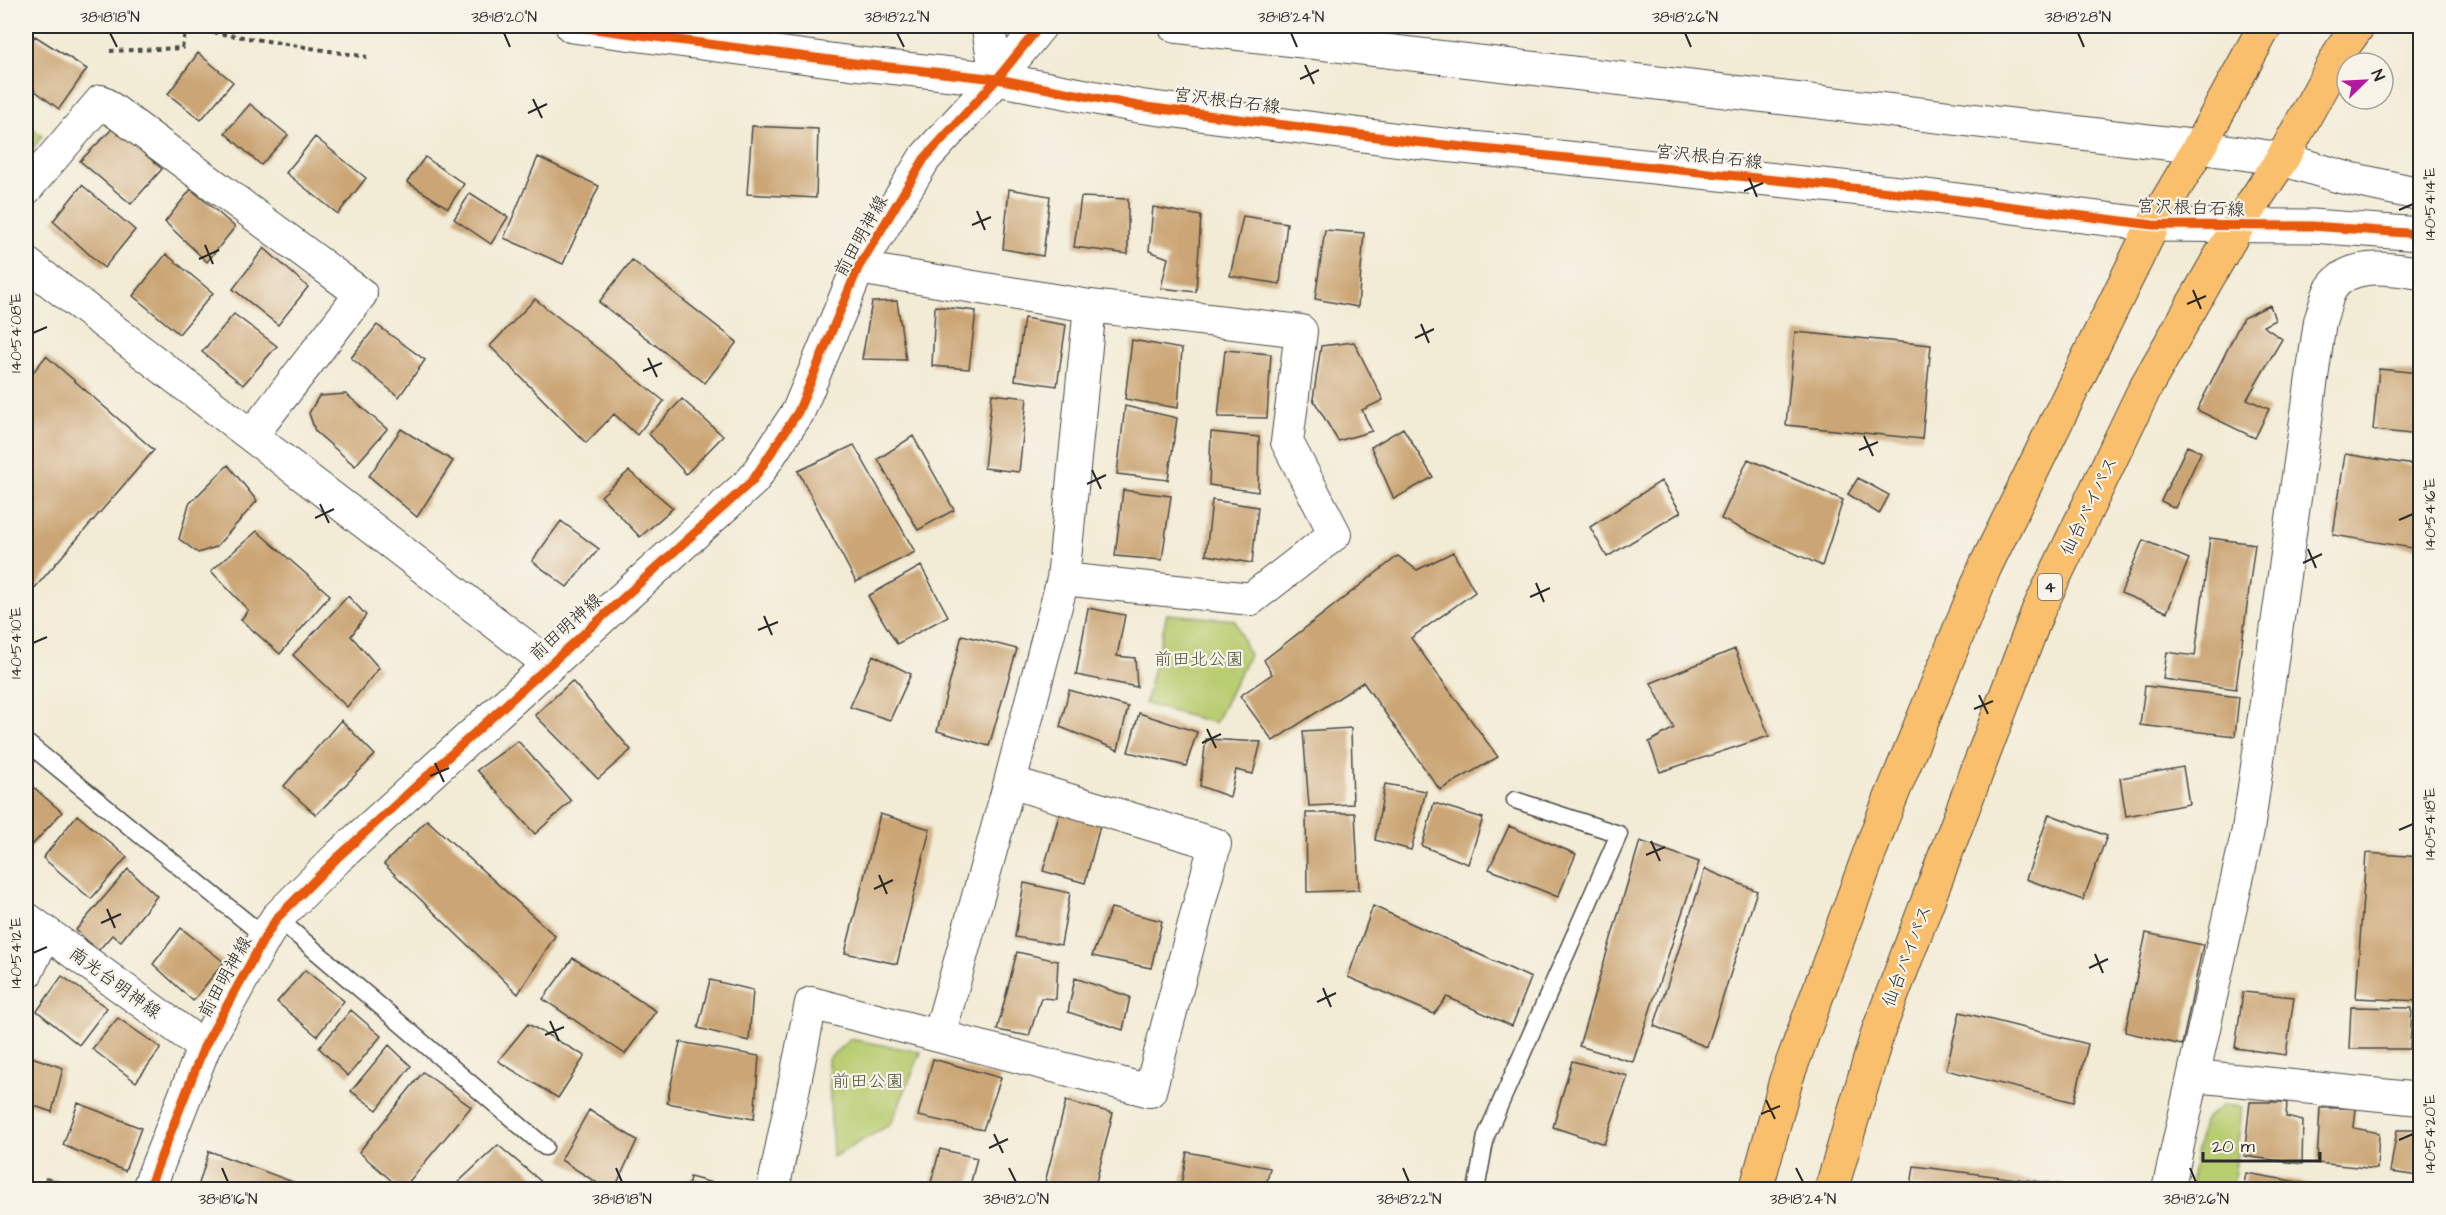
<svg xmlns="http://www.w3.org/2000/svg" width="2446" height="1215" font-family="'Architects Daughter','Klee One',sans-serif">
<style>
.green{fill:#b8cc6f;stroke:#727c4d;stroke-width:1.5}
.building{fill:#cba575}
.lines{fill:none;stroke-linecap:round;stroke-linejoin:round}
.service-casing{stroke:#494844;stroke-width:19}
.minor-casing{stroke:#494844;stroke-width:34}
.tertiary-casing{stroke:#494844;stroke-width:35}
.trunk-casing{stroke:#494844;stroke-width:35}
.path{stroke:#494844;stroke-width:4;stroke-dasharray:4.5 4.5;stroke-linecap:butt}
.service{stroke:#fff;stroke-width:16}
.minor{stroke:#fff;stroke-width:32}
.tertiary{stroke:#fff;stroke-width:33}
.trunk{stroke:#f9bf6c;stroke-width:33}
.cycleway-casing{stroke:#f7f3e8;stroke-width:13}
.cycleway{stroke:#e8590c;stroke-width:9}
.ticks{fill:none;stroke:#2b2b2b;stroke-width:2}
.labels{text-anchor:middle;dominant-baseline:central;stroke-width:4.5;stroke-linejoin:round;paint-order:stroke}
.shield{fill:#f7f3e8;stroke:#686764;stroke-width:1.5}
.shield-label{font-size:16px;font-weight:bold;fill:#2b2b2b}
.street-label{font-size:18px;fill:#2b2b2b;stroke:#f7f3e8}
.park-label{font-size:18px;fill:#4e533c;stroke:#f7f3e8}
.neatline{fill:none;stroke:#2b2b2b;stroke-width:2}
.ticks-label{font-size:15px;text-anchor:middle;fill:#2b2b2b}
</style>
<rect width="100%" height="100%" fill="#f7f3e8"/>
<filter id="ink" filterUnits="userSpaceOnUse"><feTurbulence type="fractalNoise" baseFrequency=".0167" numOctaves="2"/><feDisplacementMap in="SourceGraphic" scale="12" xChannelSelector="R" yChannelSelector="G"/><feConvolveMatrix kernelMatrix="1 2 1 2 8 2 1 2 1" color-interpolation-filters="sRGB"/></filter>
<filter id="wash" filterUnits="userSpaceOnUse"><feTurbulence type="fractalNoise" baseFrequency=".008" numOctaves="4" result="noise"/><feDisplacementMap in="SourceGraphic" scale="24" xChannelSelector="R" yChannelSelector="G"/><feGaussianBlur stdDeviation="1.35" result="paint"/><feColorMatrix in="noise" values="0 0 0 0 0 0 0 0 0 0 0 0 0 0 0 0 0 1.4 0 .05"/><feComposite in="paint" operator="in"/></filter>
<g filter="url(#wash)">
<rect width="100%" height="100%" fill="#f2ebd5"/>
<path class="green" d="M 26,122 L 42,136 L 26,158 Z
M 1167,614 L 1235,620 L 1249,655 L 1215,723 L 1145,704 Z
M 850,1039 L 921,1052 L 891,1124 L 833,1157 L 828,1059 Z
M 2223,1105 L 2242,1107 L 2233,1189 L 2189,1189 L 2203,1121 Z"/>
<g id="blocks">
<path class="building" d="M 35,36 L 87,69 L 59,109 L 26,84 L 26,50 Z
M 198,53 L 233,82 L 201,120 L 168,94 Z
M 250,104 L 288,135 L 261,165 L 225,133 Z
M 752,126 L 818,129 L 816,198 L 747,194 Z
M 114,127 L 162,169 L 131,204 L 80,161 Z
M 315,137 L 366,178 L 338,214 L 286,173 Z
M 425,157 L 464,184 L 448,208 L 407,182 Z
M 538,157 L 599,186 L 563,264 L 504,238 Z
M 82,185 L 135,230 L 104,268 L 53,221 Z
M 191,189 L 235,227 L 207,262 L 165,222 Z
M 1009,189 L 1050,196 L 1043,256 L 1003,249 Z
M 470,193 L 508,217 L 491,244 L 454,219 Z
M 1081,197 L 1128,199 L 1128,254 L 1074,247 Z
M 1153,207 L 1201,216 L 1196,292 L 1161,288 L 1168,258 L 1149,251 Z
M 1243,216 L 1287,223 L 1280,284 L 1230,276 Z
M 1325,230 L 1364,233 L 1358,307 L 1315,299 Z
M 264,248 L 308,287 L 278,325 L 233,289 Z
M 166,254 L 213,293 L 179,334 L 133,296 Z
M 632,260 L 737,342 L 705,383 L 599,302 Z
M 535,299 L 664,401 L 637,435 L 614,414 L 586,443 L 490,346 Z
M 897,301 L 906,360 L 862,359 L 872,302 Z
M 2270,305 L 2275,320 L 2263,326 L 2282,339 L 2247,399 L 2269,409 L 2255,438 L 2197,410 L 2243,318 Z
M 935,306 L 976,311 L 969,369 L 932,366 Z
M 234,314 L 277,346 L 243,385 L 202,352 Z
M 1024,318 L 1066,325 L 1057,386 L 1015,380 Z
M 377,325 L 425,360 L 399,397 L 351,358 Z
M 1795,332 L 1931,345 L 1922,439 L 1786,425 Z
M 1132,340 L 1182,349 L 1178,408 L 1125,399 Z
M 1354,342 L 1383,400 L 1362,410 L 1372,431 L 1338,441 L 1313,399 L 1321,346 Z
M 1225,350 L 1271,354 L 1267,418 L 1218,417 Z
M 46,356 L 154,450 L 26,598 L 26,381 Z
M 2379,369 L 2420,373 L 2420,435 L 2373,430 Z
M 346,394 L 387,429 L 355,466 L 315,431 L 309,413 L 319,396 Z
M 992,394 L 1027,398 L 1019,472 L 984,468 Z
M 682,399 L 723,436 L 686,474 L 649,434 Z
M 1125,406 L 1177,418 L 1168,480 L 1117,474 Z
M 1403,428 L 1433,477 L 1394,499 L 1371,447 Z
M 401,429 L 453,461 L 417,517 L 369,476 Z
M 1211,432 L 1259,437 L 1258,492 L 1209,485 Z
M 913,436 L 954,510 L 918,530 L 878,459 Z
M 854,445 L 915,552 L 856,582 L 798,471 Z
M 2187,446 L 2201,452 L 2175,508 L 2161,501 Z
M 2345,454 L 2420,466 L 2420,531 L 2418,549 L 2333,535 Z
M 1748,459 L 1843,500 L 1822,566 L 1721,519 Z
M 228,465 L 257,501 L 216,547 L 198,553 L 179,539 L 189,504 Z
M 629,471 L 673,508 L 640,537 L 601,496 Z
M 1858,478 L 1889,495 L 1879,514 L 1848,494 Z
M 1661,481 L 1681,512 L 1607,557 L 1590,527 Z
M 1123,490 L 1171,496 L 1162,560 L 1115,556 Z
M 1212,500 L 1258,507 L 1252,563 L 1206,555 Z
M 561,521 L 599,549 L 567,587 L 532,561 Z
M 257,531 L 330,595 L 280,654 L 241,620 L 248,610 L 211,571 Z
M 2210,538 L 2255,544 L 2236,689 L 2163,679 L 2167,652 L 2195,656 Z
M 2143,540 L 2189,559 L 2167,612 L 2121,593 Z
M 1453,552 L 1475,592 L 1411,638 L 1498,757 L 1440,790 L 1363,682 L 1273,741 L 1240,696 L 1272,674 L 1264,660 L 1398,556 L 1417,570 Z
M 921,566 L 948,616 L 897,644 L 868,596 Z
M 348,596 L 366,615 L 351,636 L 379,668 L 347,707 L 293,655 Z
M 1088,608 L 1125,615 L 1117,656 L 1135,658 L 1137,687 L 1076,675 Z
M 962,635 L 1017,649 L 989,746 L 937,731 Z
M 1735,649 L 1769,736 L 1660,772 L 1649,742 L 1674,728 L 1651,683 Z
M 873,655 L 911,674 L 890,720 L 850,707 Z
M 572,681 L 631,750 L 598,779 L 535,715 Z
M 2145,686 L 2239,697 L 2235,736 L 2140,725 Z
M 1069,690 L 1128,707 L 1118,750 L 1060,727 Z
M 1139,713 L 1197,732 L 1186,766 L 1128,752 Z
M 341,720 L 375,755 L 316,815 L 284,786 Z
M 1351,728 L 1353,804 L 1309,806 L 1303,731 Z
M 1206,739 L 1261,742 L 1253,774 L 1236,770 L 1230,797 L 1200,786 Z
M 518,741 L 571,801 L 535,834 L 477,770 Z
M 2183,767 L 2189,804 L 2126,816 L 2120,778 Z
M 26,781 L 62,812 L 26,852 Z
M 1385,784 L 1426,791 L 1411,850 L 1375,840 Z
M 1434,803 L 1483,818 L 1468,864 L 1422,846 Z
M 1060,812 L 1101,822 L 1085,883 L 1043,871 Z
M 1306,813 L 1355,813 L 1359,890 L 1307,892 Z
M 880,814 L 930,829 L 897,964 L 845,953 Z
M 2049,814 L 2107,836 L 2083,900 L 2026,879 Z
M 77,815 L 127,857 L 91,899 L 43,858 Z
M 427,820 L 555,936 L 518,994 L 384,864 Z
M 1509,826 L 1576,854 L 1558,897 L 1489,869 Z
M 1640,841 L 1699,862 L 1633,1062 L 1579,1046 Z
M 2366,853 L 2420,857 L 2420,1001 L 2356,998 Z
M 128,869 L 157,896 L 121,941 L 112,935 L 98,951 L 76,930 Z
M 1705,869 L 1757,891 L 1707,1047 L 1654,1026 Z
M 1024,883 L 1070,893 L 1061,945 L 1015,937 Z
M 1373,906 L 1531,978 L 1512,1026 L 1447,997 L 1434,1014 L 1348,977 Z
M 1111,908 L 1162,921 L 1151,968 L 1092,956 Z
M 181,928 L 224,962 L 193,1001 L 153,964 Z
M 2146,933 L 2203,945 L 2182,1045 L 2125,1032 Z
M 1017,952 L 1058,961 L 1056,999 L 1041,998 L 1029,1036 L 997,1030 Z
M 573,958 L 656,1011 L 625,1054 L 543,999 Z
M 305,970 L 344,1001 L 317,1036 L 277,1002 Z
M 62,976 L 107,1008 L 79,1045 L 37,1011 Z
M 1075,978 L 1130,997 L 1123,1030 L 1068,1012 Z
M 710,980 L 753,990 L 749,1041 L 698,1028 Z
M 2243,992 L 2294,997 L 2286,1055 L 2235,1048 Z
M 2351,1007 L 2412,1008 L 2410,1049 L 2349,1049 Z
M 351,1010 L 381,1036 L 348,1076 L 319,1048 Z
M 1960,1012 L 2088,1044 L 2074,1102 L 1946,1070 Z
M 118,1018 L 161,1048 L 136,1082 L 92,1049 Z
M 528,1024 L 585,1056 L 558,1098 L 498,1061 Z
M 680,1042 L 759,1056 L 754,1119 L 667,1103 Z
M 389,1045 L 411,1066 L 377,1110 L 351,1091 Z
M 26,1055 L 63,1068 L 52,1112 L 26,1103 Z
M 933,1059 L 1001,1078 L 983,1130 L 918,1116 Z
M 1572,1061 L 1628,1076 L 1604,1144 L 1553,1127 Z
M 423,1072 L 471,1107 L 402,1190 L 359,1152 Z
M 1066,1101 L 1113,1113 L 1094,1190 L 1043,1190 Z
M 2250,1102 L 2287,1102 L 2286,1117 L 2303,1121 L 2302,1164 L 2244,1156 Z
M 78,1103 L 141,1128 L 125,1171 L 63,1145 Z
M 2320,1108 L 2356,1108 L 2354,1128 L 2379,1133 L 2377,1169 L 2317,1163 Z
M 589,1110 L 637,1140 L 614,1190 L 608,1190 L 561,1160 Z
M 2397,1130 L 2420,1130 L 2420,1176 L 2390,1172 Z
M 498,1145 L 551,1190 L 450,1190 Z
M 940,1149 L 977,1158 L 969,1190 L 929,1190 Z
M 209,1151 L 312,1189 L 312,1190 L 197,1190 Z
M 1187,1152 L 1270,1168 L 1265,1190 L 1180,1190 Z
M 1914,1166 L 2064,1185 L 2063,1190 L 1940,1190 L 1911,1186 Z
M 2246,1173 L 2315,1185 L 2314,1190 L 2243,1190 Z
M 690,1177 L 728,1187 L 727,1190 L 687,1190 Z
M 46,1178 L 85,1189 L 85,1190 L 43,1190 Z"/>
</g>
</g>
<g filter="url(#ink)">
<use href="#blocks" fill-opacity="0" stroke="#494844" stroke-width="1.5"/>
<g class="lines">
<defs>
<path id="service" d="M 26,742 L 265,937
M 277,918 L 545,1147
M 1476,1190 L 1486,1136 L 1619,834 L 1515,800"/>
<path id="minor" d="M 26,189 L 101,101 L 361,294 L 252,435
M 26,263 L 549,664
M 858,268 L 1090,306 L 1301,331 L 1287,442 L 1335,534 L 1251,599 L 1063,579
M 26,918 L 204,1047
M 26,974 L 45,934
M 939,1036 L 1010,782 L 1063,579 L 1090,306
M 2195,1076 L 2420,1099
M 773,1190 L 811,1003 L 1150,1091 L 1215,844 L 1010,782
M 2168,1190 L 2248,830 L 2320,321 C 2324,311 2326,297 2331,289 C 2350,260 2392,269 2420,273"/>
<path id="tertiary" d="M 572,26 L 861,64 L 997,79 L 1138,106 L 1416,142 L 1927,196 L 2153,225 L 2312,226 L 2420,234
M 988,26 L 997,79
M 1175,26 L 2199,147 L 2282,159 L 2342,177 L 2420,194
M 148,1190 L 204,1047 L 265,937 L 277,918 L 337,858 L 753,480 L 798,412 L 858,268 L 924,159 L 997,79 L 1040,26"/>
<path id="trunk" d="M 1756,1190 L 1786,1080 L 1881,822 L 1985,567 L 2153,225 L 2199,147 L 2265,26
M 1831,1190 L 1878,1032 L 2038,611 L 2145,388 L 2237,227 L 2282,159 L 2343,47 L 2358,26"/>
</defs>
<use href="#service" class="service-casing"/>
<use href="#minor" class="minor-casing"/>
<use href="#tertiary" class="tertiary-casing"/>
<use href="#trunk" class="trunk-casing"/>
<path class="path" d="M 186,28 L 367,57
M 110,51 L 182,48 L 186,28 L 171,26"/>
<use href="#service" class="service"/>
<use href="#minor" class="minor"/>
<use href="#tertiary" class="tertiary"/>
<use href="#trunk" class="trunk"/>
<defs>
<path id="cycleway" d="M 572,26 L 861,64 L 997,79 L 1138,106 L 1416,142 L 1927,196 L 2153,225 L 2312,226 L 2420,234
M 148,1190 L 204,1047 L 265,937 L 277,918 L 337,858 L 753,480 L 798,412 L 858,268 L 924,159 L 997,79 L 1040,26"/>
</defs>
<use href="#cycleway" class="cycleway-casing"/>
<use href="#cycleway" class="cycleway"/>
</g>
</g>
<path class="ticks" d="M 110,33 L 117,47M 504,33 L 510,47M 897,33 L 904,47M 1291,33 L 1297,47M 1685,33 L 1691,47M 2078,33 L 2084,47M 1305,65 L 1314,84M 1300,79 L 1319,70M 533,99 L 542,118M 528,113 L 547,104M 1749,178 L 1757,197M 1744,191 L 1763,183M 2399,210 L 2413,204M 977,211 L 985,230M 972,225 L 991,217M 205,245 L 213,264M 199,259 L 219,250M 2193,290 L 2201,309M 2187,304 L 2206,296M 1421,324 L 1429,343M 33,333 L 47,327M 1415,338 L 1434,329M 648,358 L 657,377M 643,371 L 662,363M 1864,436 L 1873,456M 1859,450 L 1878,442M 1092,470 L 1101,489M 1087,484 L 1106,475M 320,504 L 329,523M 315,518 L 334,509M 2399,520 L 2413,514M 2308,549 L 2316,568M 2303,563 L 2322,554M 1536,583 L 1544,602M 1530,597 L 1550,588M 764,616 L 772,635M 758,630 L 778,622M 33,643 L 47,637M 1979,695 L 1988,714M 1974,709 L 1993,701M 1207,729 L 1216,748M 1202,743 L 1221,734M 435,763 L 444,782M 430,776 L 449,768M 2399,830 L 2413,824M 1651,841 L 1660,861M 1646,855 L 1665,847M 879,875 L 887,894M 874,889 L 893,880M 107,909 L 115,928M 101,923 L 121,914M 33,953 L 47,947M 2095,954 L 2103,973M 2089,968 L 2108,959M 1323,988 L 1331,1007M 1317,1002 L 1336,993M 550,1021 L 559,1041M 545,1035 L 564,1027M 1766,1100 L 1775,1119M 1761,1114 L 1780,1106M 994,1134 L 1003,1153M 2399,1140 L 2413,1134M 989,1148 L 1008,1139M 222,1168 L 228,1182M 616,1168 L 622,1182M 1009,1168 L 1016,1182M 1403,1168 L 1409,1182M 1796,1168 L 1803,1182M 2190,1168 L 2196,1182"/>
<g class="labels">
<rect class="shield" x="2038" y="574" width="24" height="26" rx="4.5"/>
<g class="shield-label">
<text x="2050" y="587">4</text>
</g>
<g class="street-label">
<text transform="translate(1227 101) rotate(7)">宮沢根白石線</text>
<text transform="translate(1709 157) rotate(6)">宮沢根白石線</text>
<text transform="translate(2191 208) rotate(2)">宮沢根白石線</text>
<text transform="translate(861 236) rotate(-61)">前田明神線</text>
<text transform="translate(2089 506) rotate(-64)">仙台バイパス</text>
<text transform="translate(566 627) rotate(-42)">前田明神線</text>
<text transform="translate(1907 956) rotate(-69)">仙台バイパス</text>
<text transform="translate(225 977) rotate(-61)">前田明神線</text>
<text transform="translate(115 983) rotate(36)">南光台明神線</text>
</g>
<g class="park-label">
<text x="1199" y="659">前田北公園</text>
<text x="868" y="1081">前田公園</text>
</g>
</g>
<rect width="2446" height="1215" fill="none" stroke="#f7f3e8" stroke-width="66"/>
<g transform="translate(2365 81) rotate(66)"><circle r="28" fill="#f7f3e8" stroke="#a5a39c" stroke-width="1.5"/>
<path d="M0-4.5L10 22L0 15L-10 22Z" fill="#b5179e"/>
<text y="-9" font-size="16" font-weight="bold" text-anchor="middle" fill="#2b2b2b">N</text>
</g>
<path d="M2203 1152v9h117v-9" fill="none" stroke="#2b2b2b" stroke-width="3"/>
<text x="2212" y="1152" font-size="18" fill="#2b2b2b" stroke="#f7f3e8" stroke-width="4.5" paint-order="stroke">20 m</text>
<rect x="33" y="33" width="2380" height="1149" class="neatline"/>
<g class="ticks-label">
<text x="110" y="22">38°18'18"N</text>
<text x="504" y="22">38°18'20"N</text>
<text x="897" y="22">38°18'22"N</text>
<text x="1291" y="22">38°18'24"N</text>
<text x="1685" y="22">38°18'26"N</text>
<text x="2078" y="22">38°18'28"N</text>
<text transform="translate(2430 204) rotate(-90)" y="5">140°54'14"E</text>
<text transform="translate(16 333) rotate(-90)" y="5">140°54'08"E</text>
<text transform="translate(2430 514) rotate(-90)" y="5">140°54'16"E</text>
<text transform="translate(16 643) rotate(-90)" y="5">140°54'10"E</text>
<text transform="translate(2430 824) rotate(-90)" y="5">140°54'18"E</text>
<text transform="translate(16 953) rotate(-90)" y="5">140°54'12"E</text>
<text transform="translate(2430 1134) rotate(-90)" y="5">140°54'20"E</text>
<text x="228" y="1204">38°18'16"N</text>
<text x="622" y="1204">38°18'18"N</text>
<text x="1016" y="1204">38°18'20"N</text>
<text x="1409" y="1204">38°18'22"N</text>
<text x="1803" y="1204">38°18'24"N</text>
<text x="2196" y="1204">38°18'26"N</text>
</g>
</svg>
